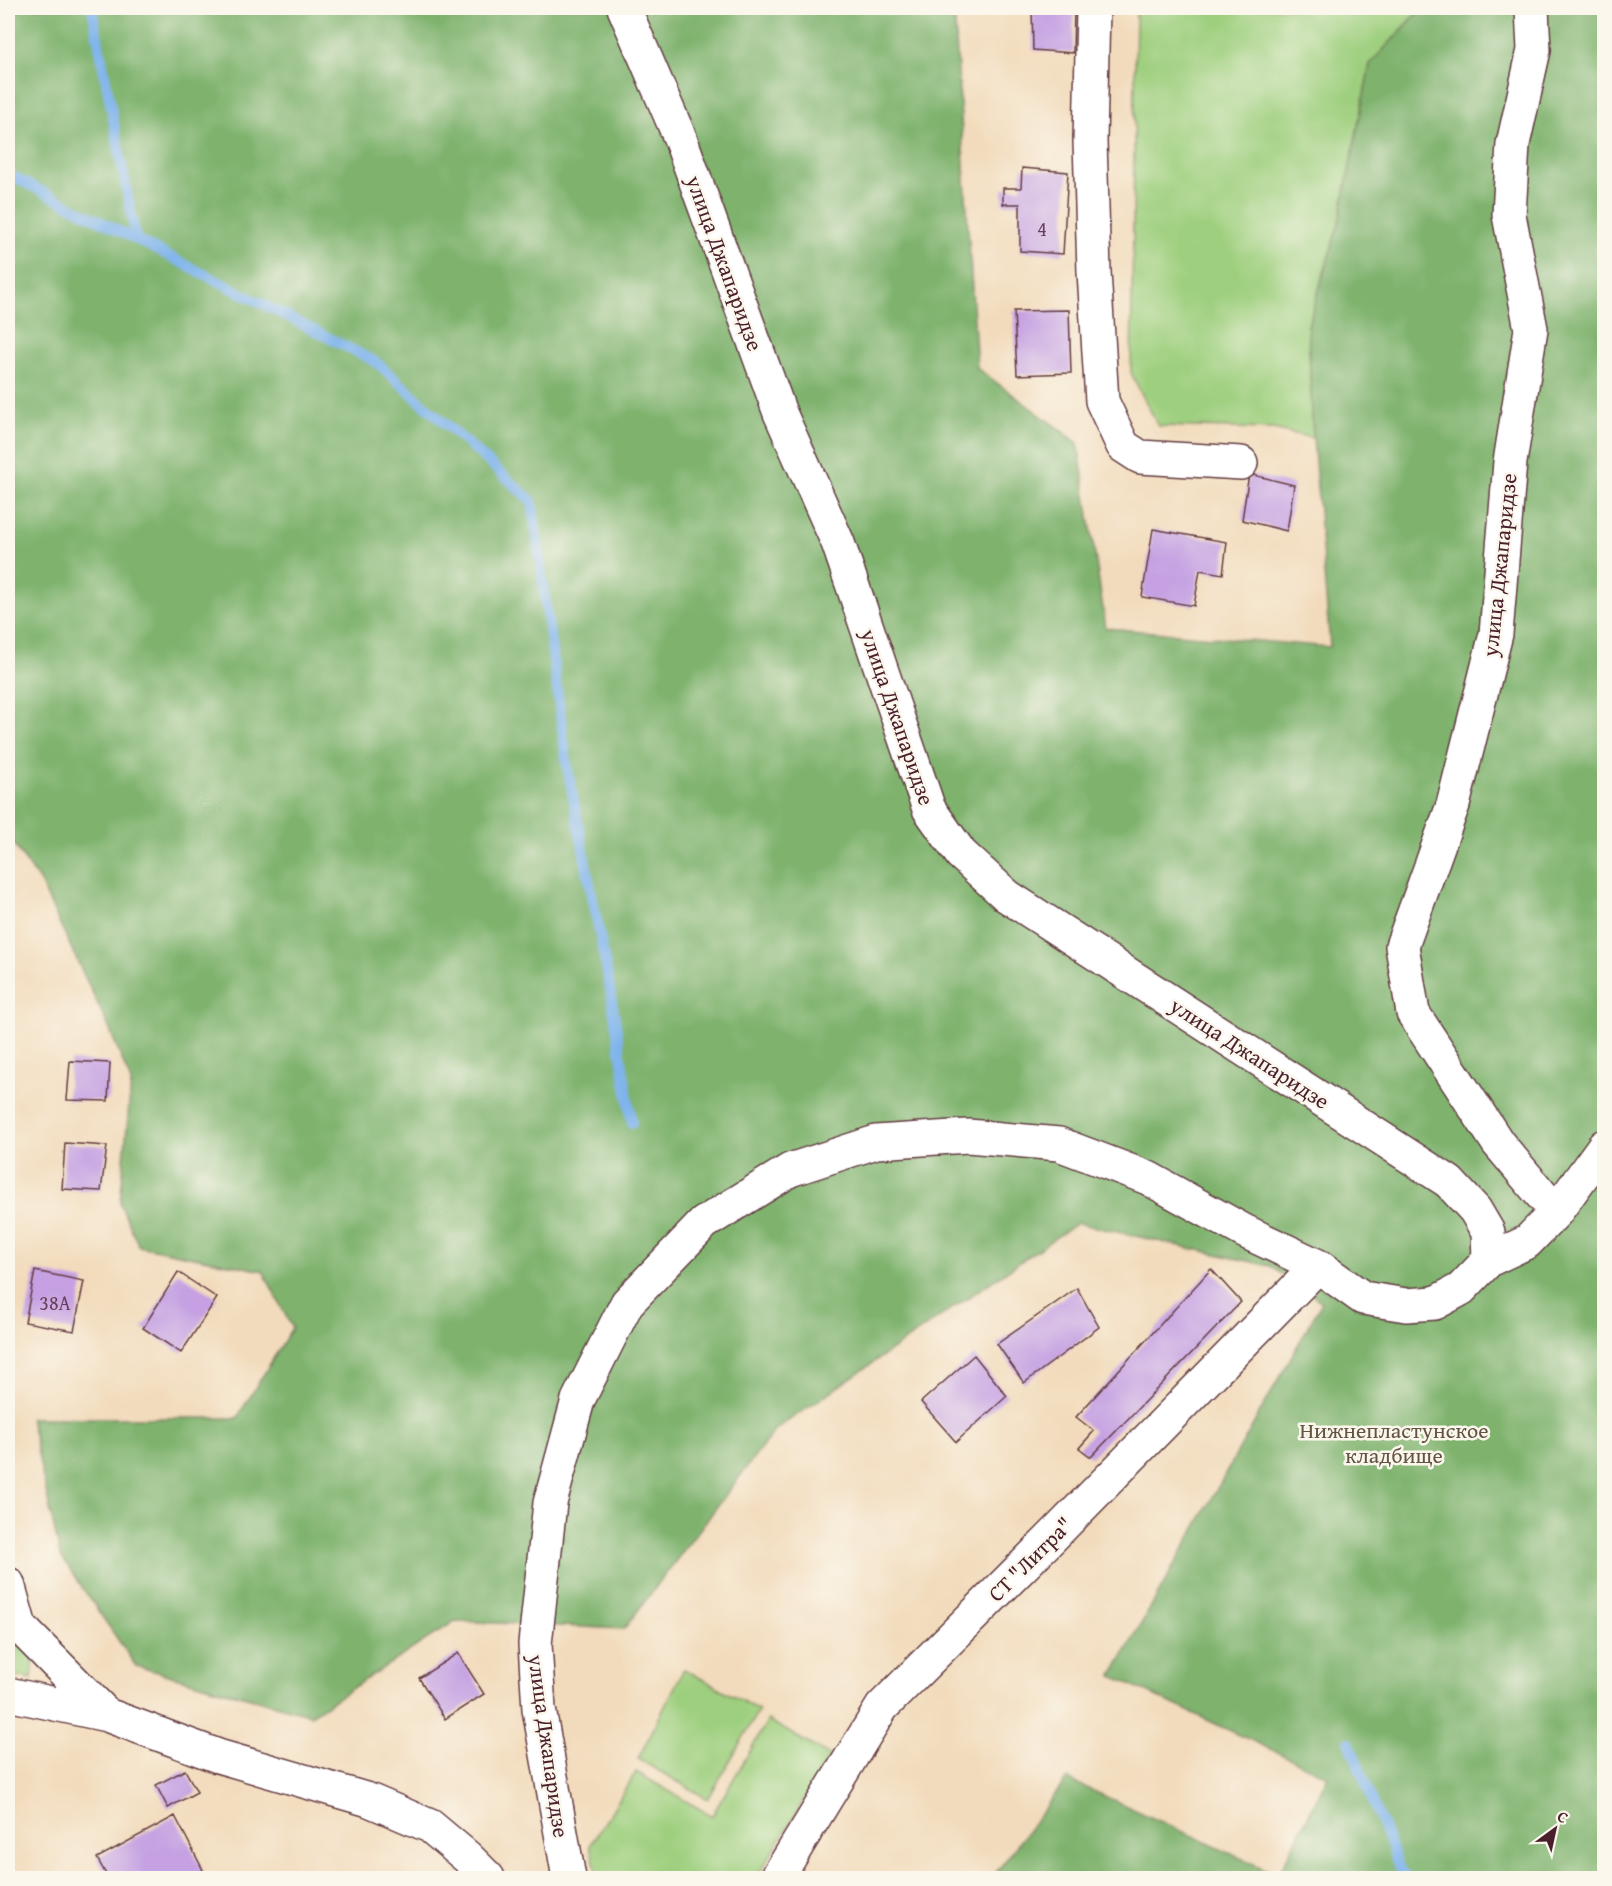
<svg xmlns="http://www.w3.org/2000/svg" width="1612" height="1886" font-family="'Gentium Book Plus',serif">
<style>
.green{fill:#9ecf7e;stroke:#747754;stroke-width:1.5}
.forest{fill:#7eb26d;stroke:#64684c;stroke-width:1.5}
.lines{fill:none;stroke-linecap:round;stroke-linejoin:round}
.stream{stroke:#7eb3ec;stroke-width:10}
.building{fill:#c5a0e2}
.minor-casing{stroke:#633b41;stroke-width:36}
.minor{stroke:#fff;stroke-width:33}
.labels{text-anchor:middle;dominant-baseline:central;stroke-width:5;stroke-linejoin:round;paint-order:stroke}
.number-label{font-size:20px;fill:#693f59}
.street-label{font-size:22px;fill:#4a1f2b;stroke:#fbf7ec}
.park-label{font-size:22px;fill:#635444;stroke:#fbf7ec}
</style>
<rect width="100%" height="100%" fill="#fbf7ec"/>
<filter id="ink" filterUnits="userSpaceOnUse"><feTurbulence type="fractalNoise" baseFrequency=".0167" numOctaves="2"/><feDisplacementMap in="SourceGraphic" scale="12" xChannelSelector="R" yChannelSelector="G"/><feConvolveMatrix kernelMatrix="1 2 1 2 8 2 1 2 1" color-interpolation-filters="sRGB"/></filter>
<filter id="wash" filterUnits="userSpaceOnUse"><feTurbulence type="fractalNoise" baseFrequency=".008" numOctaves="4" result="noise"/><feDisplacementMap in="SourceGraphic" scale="24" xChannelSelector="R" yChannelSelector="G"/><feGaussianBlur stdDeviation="1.35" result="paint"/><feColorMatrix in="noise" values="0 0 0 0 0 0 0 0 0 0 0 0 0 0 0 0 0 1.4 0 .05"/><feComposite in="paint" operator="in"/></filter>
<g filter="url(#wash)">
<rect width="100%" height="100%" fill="#f2dbbc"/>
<path class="green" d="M 1136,8 L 1422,8 L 1370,64 L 1339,223 L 1308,326 L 1313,438 L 1273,429 L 1158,426 L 1131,373 Z
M 8,1614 L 34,1657 L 32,1679 L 8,1674 Z
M 684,1669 L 759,1710 L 708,1799 L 638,1759 Z
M 768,1720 L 830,1756 L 757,1878 L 598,1878 L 590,1846 L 636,1772 L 712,1816 Z"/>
<path class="forest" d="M 8,8 L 954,8 L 977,368 L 1078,443 L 1106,628 L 1330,647 L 1313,438 L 1308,326 L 1339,223 L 1370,64 L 1422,8 L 1604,8 L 1604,1878 L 992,1878 L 1067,1779 L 1278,1875 L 1328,1776 L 1112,1676 L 1322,1302 L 1270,1266 L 1077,1223 L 775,1430 L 624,1629 L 455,1621 L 311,1715 L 136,1666 L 60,1555 L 30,1418 L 237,1418 L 292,1328 L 263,1271 L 139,1246 L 120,1204 L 131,1082 L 109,1028 L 40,882 L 8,836 Z"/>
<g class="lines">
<path class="stream" d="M 92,8 L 136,239
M 8,174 L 376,362 L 532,501 L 567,765 L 609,983 L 632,1123
M 1349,1742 L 1399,1867 L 1407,1878"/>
</g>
<g id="blocks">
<path class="building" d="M 1032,8 L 1074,8 L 1073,53 L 1033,50 Z
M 1022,168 L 1068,172 L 1063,254 L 1020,251 L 1020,204 L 1003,204 L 1003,188 L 1021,188 Z
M 1069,310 L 1071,373 L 1017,375 L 1014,311 Z
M 1249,474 L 1294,485 L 1287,531 L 1242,520 Z
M 1153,529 L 1227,542 L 1223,574 L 1200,570 L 1194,606 L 1142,597 Z
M 70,1061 L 110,1063 L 108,1101 L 67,1100 Z
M 65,1143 L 107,1146 L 101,1191 L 62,1189 Z
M 1211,1269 L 1241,1302 L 1091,1457 L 1079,1448 L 1094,1431 L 1076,1417 Z
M 35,1271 L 84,1281 L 74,1331 L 25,1322 Z
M 178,1272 L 217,1298 L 181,1353 L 143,1328 Z
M 1077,1288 L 1099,1327 L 1024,1383 L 997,1344 Z
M 974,1355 L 1007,1396 L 956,1442 L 921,1402 Z
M 458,1653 L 484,1694 L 445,1719 L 419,1678 Z
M 185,1770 L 197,1792 L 168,1808 L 156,1785 Z
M 175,1816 L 203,1870 L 187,1878 L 108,1878 L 97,1858 Z"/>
</g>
</g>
<g filter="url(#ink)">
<use href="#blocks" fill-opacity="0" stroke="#633b41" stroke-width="1.5"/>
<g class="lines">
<defs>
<path id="minor" d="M 624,8 L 680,138 L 780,413 L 838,543 L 929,809 L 961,854 L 1007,896 L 1449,1182 L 1475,1210 L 1488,1232 L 1489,1260
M 1093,8 L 1090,141 L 1094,272 L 1102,401 L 1123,446 L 1140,457 L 1241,463
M 1532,8 L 1534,50 L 1513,144 L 1509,215 L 1531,329 L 1510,462 L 1496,634 L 1453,805 L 1402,946 L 1413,1013 L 1498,1143 L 1556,1212
M 8,1584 L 20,1627 L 107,1715
M 8,1694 L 107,1715 L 218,1756 L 369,1800 L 430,1826 L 467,1857 L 488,1878
M 569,1878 L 539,1709 L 535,1644 L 550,1503 L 578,1400 L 627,1303 L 704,1223 L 790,1170 L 876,1142 L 968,1136 L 1059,1144 L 1148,1178 L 1244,1231 L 1318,1266 L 1363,1298 L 1406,1305 L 1435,1303 L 1461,1289 L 1489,1260 L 1527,1242 L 1556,1212 L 1604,1146
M 777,1878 L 882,1707 L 1052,1537 L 1318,1266"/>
</defs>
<use href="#minor" class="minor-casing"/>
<use href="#minor" class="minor"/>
</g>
</g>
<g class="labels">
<g class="number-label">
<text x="1042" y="228">4</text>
<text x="55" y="1302">38А</text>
</g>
<g class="street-label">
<text transform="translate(725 263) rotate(70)">улица Джапаридзе</text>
<text transform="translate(1499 565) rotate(-84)">улица Джапаридзе</text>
<text transform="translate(898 717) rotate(71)">улица Джапаридзе</text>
<text transform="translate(1250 1053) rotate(33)">улица Джапаридзе</text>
<text transform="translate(1030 1559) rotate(-45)">СТ "Литра"</text>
<text transform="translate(549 1746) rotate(82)">улица Джапаридзе</text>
</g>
<g class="park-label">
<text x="1394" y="1430">Нижнепластунское<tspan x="1394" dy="25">кладбище</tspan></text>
</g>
</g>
<rect width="1612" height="1886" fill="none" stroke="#fbf7ec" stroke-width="30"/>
<g transform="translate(1555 1829) rotate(33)" stroke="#fbf7ec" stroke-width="4.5" paint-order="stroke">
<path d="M0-4.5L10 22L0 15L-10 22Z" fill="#4a1f2b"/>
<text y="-9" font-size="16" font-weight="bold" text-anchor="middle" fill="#4a1f2b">С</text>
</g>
</svg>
